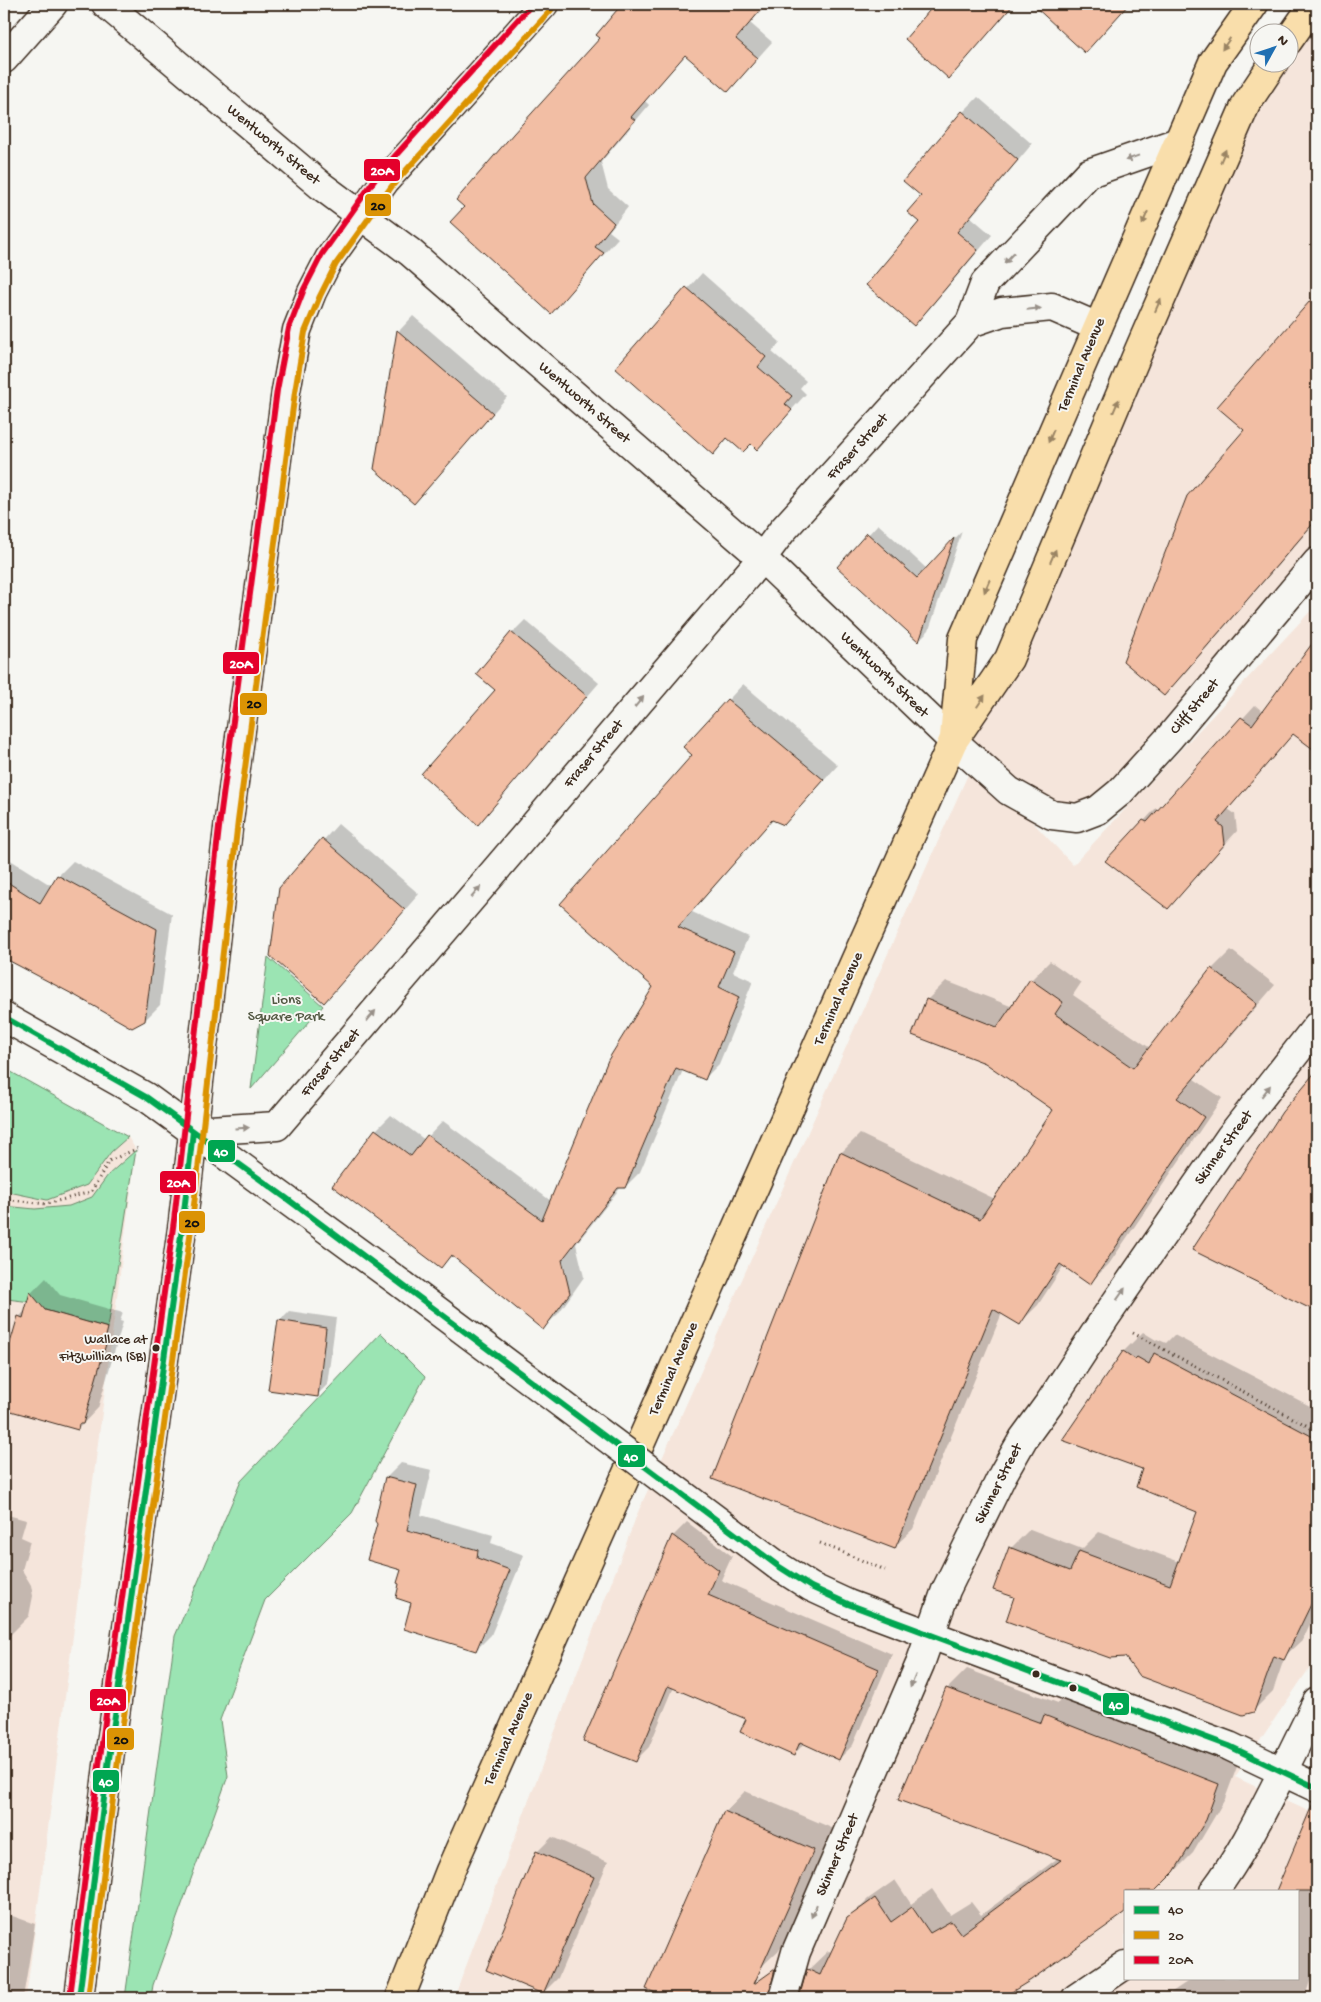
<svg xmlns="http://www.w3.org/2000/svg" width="1321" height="2002" font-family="'Gochi Hand',sans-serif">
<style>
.built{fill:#f5e5db;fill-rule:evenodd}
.green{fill:#9be4b3;stroke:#6b8768}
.shadow{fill:#0003}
.building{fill:#f2bea4;stroke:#3b2a1e}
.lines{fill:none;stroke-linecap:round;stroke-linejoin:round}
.street-casing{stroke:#3b2a1e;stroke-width:31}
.secondary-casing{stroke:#3b2a1e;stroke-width:31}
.highway-casing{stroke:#3b2a1e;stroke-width:31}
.path{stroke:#3b2a1e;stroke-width:3;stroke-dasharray:1 4;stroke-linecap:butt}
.street{stroke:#f6f6f2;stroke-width:28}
.secondary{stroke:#f6f6f2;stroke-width:28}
.highway{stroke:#f9deab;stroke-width:28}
.secondary-bridge-casing{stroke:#3b2a1e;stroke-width:31;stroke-linecap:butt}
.secondary-bridge{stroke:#f6f6f2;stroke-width:28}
.bus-1-casing{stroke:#f6f6f2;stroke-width:10}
.bus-2-casing{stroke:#f6f6f2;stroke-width:10}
.bus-3-casing{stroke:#f6f6f2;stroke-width:10}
.bus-1{stroke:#00a651;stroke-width:6}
.bus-2{stroke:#db9304;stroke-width:6}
.bus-3{stroke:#e4002b;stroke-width:6}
.oneway{fill:#9a8464}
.oneway2{fill:#989088}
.bus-dot{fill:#3b2a1e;stroke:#f6f6f2;stroke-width:2}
.labels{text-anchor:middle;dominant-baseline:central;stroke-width:4;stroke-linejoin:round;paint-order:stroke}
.bus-label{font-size:14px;fill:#3b2a1e;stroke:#f6f6f2;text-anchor:end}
.street-label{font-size:15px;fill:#3b2a1e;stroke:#f6f6f2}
.park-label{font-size:15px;fill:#535843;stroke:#f6f6f2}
.line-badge{stroke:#f6f6f2;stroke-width:2}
.badge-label{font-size:14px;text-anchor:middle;font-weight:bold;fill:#fff}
.pale-badge-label{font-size:14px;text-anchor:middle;font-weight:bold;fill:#111}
</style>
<rect width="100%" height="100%" fill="#f6f6f2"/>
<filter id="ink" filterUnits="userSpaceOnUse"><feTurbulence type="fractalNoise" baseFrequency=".02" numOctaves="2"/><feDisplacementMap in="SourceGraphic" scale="10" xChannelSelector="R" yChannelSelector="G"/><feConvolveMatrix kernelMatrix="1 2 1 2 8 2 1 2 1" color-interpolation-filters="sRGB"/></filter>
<g filter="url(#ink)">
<path class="built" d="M 1317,4 L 1317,562 L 1077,818 L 980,766 L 1073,865 L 1317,604 L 1317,1657 L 1235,1777 L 1317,1815 L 1317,1998 L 454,1998 L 638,1512 L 974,761 L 953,741 L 1009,659 L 1274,63 L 1288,62 L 1289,41 ZM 1125,1891 L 1297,1891 L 1297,1978 L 1125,1978 Z
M 4,1068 L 128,1137 L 136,1150 L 26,1998 L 4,1998 Z"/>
<path class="green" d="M 268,957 L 323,1006 L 251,1089 Z
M 4,1068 L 128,1137 L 111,1152 L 87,1185 L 47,1200 L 4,1191 Z
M 136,1150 L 108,1328 L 45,1310 C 36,1299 17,1302 4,1298 L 4,1206 L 35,1209 L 69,1206 L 92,1197 L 108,1175 Z
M 381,1333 L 425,1377 L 352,1513 L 265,1600 L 220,1720 L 228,1776 L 153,1985 L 151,1998 L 125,1998 L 175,1636 L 241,1481 Z"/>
<path class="shadow" d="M 624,4 L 767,4 L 750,23 L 772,42 L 728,91 L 686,54 L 645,101 L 649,105 L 601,162 L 608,189 L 628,207 L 609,231 L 618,238 L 565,297 L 465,206 L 602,38 L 598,35 Z
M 936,4 L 1015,4 L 949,77 L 907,39 Z
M 1034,4 L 1129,4 L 1085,52 Z
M 978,97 L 1032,144 L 971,217 L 992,235 L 929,309 L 914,324 L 923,196 L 963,112 Z
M 702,273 L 780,342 L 772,352 L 806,381 L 800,388 L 806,394 L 757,448 L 751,443 L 728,438 L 713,453 L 617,368 Z
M 1317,295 L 1317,520 L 1183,675 L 1164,695 L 1246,430 L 1219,407 Z
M 413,316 L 507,397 L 414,503 L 376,469 L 399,331 Z
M 878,524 L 927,569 L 962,531 L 929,630 L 919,640 L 839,567 Z
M 525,620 L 599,683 L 478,823 L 496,690 L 512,633 Z
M 1317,641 L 1317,738 L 1310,745 L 1294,733 L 1228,809 L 1235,814 L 1237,831 L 1168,907 L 1107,861 L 1156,808 L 1159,810 L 1255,705 L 1263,712 Z
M 743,684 L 838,765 L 799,808 L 773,819 L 692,912 L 748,937 L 733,972 L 753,981 L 719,1064 L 704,1079 L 683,1070 L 640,1172 L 625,1187 L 621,1187 L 576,1244 L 584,1277 L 558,1314 L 543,1328 L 453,1254 L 441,1266 L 376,1130 L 391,1115 L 425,1140 L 443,1121 L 551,1201 L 655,987 L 693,755 L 685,747 Z
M 338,824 L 419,894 L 324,1001 L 280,889 Z
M 4,856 L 52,886 L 58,876 L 73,861 L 172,914 L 160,1005 L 145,1020 L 77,995 L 4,957 Z
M 1231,950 L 1275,985 L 1194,1079 L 1222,1098 L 1109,1264 L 1090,1283 L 1064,1265 L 1038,1305 L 1019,1324 L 1002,1313 L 913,1529 L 894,1547 L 841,1153 L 860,1134 L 995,1199 L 1054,1110 L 927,1000 L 946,981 L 1013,1007 L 1031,980 L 1050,961 L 1081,983 L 1073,995 L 1150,1048 L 1212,969 Z
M 1317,1071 L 1317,1311 L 1194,1250 L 1284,1112 Z
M 46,1278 L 60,1295 L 123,1313 L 120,1321 L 123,1322 L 98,1408 L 78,1429 L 4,1407 L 4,1369 L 19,1317 L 26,1310 L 31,1293 Z
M 289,1311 L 336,1318 L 327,1385 L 317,1395 L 279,1321 Z
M 1143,1332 L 1156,1340 L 1157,1339 L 1166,1343 L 1174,1335 L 1310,1406 L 1317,1390 L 1317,1609 L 1303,1639 L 1285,1656 L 1273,1691 L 1253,1711 L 1125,1656 L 1016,1596 L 1011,1548 L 1030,1529 L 1082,1549 L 1099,1532 L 1180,1562 L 1199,1511 L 1144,1468 L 1064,1439 L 1124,1351 Z
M 401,1463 L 432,1470 L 421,1515 L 493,1535 L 491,1543 L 524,1555 L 491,1635 L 476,1650 L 413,1602 L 403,1569 L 379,1524 L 386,1478 Z
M 4,1514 L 26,1520 L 21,1537 L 30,1541 L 22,1570 L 31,1585 L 33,1596 L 29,1616 L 4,1641 Z
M 687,1522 L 732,1556 L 721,1580 L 892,1654 L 853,1745 L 839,1759 L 805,1743 L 794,1754 L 747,1718 L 674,1687 L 649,1747 L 635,1761 L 585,1741 L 673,1536 Z
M 967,1669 L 1058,1703 L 1064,1696 L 1238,1764 L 1225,1799 L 1193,1853 L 1172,1874 L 1125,1891 L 1030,1979 L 1001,1998 L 800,1998 L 808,1970 L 828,1951 L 832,1952 L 848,1919 L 868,1899 L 895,1880 L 911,1904 L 932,1889 L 950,1915 L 971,1902 L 981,1915 L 1058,1858 L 947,1689 Z
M 745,1791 L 834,1829 L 781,1948 L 760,1968 L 725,1812 Z
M 1317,1816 L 1317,1961 L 1305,1996 L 1306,1998 L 1163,1998 L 1193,1978 L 1297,1978 L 1297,1891 L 1303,1830 Z
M 552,1837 L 608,1862 L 558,1978 L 543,1993 L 537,1852 Z
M 702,1887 L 753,1998 L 670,1998 L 648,1988 Z
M 4,1913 L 35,1924 L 23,1998 L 4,1998 Z"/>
<path class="building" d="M 622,4 L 766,4 L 736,39 L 758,58 L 728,92 L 685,55 L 631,117 L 635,120 L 586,178 L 593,204 L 614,223 L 595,247 L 604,253 L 551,314 L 450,222 L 464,207 L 456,200 L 513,134 L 600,38 L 596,35 Z
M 935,4 L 1014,4 L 949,79 L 905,39 Z
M 1032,4 L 1129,4 L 1085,53 Z
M 962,111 L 1018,160 L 957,232 L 978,250 L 914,326 L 866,285 L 919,222 L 907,212 L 921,196 L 903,181 Z
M 686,287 L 766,357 L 758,367 L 792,396 L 785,404 L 792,410 L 757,450 L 751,444 L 743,452 L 727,438 L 713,455 L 615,368 Z
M 1317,293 L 1317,519 L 1164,696 L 1123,661 L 1187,496 L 1244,430 L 1217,407 Z
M 397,330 L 493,413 L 414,504 L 374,469 Z
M 867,533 L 917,578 L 954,538 L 919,642 L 837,567 Z
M 511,632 L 587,696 L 478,825 L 421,774 L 495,690 L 476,674 Z
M 1317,637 L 1317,752 L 1293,734 L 1217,822 L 1223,827 L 1225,844 L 1168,909 L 1105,861 L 1143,820 L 1147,822 L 1241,717 L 1252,725 Z
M 727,699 L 824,780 L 784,825 L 772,820 L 678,927 L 734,952 L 719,987 L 739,997 L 705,1080 L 676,1068 L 625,1188 L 618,1188 L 562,1260 L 570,1293 L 543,1330 L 451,1255 L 441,1268 L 332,1186 L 375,1129 L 411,1156 L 427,1135 L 542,1220 L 608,1060 L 653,987 L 560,904 L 692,755 L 683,747 Z
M 322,838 L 405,910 L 324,1003 L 270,956 L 279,888 Z
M 57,875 L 157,929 L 145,1021 L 132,1028 L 76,996 L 4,958 L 4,880 L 40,903 Z
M 1211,968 L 1257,1004 L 1177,1098 L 1204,1117 L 1090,1285 L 1060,1264 L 1020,1325 L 993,1309 L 895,1549 L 712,1479 L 840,1152 L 980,1219 L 1053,1110 L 985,1063 L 912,1035 L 926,999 L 997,1027 L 1030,979 L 1063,1002 L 1055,1014 L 1133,1068 Z
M 1317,1070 L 1317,1312 L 1192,1250 L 1282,1112 Z
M 30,1292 L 45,1310 L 108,1328 L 106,1336 L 108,1337 L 83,1424 L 79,1424 L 78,1430 L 4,1409 L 4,1364 L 18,1316 L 23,1318 Z
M 278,1320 L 326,1328 L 318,1397 L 268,1390 Z
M 1123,1351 L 1135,1359 L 1137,1357 L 1149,1364 L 1154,1353 L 1317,1439 L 1317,1592 L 1284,1660 L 1274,1656 L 1254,1712 L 1243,1715 L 1139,1676 L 1125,1657 L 1110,1658 L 1006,1621 L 1014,1597 L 993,1590 L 1009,1547 L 1070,1571 L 1079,1551 L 1170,1585 L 1197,1512 L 1136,1487 L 1142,1469 L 1062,1440 Z
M 385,1477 L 417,1485 L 407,1530 L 478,1550 L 477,1558 L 510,1570 L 476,1651 L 404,1629 L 411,1603 L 396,1598 L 399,1584 L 397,1583 L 401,1570 L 367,1560 L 377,1524 L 375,1521 Z
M 672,1535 L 719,1570 L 708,1595 L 879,1669 L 839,1760 L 800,1742 L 794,1756 L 740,1732 L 746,1719 L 668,1686 L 636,1762 L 583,1741 Z
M 946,1688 L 1041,1723 L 1044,1715 L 1219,1784 L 1206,1820 L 1174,1872 L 1155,1891 L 1125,1891 L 1125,1913 L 1031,1980 L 1002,1998 L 799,1998 L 807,1969 L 820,1975 L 847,1918 L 875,1898 L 891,1922 L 912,1907 L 930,1933 L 951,1921 L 961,1934 L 1061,1860 L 898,1800 Z
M 1313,1803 L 1317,1803 L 1317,1891 L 1276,1891 Z
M 724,1811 L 814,1850 L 754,1984 L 775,1969 L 768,1998 L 667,1998 L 646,1989 Z
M 536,1851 L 594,1877 L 543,1994 L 486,1970 Z"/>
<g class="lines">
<defs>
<path id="street" d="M 106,4 L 320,185 L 410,252 L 762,558 L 953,741 L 999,782 L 1009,791 L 1052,815 L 1077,818 L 1098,810 L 1120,792 L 1170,737 L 1317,562
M 4,59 L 53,4
M 970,323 L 1002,312 L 1052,307 L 1098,327
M 193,1131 L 277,1126 L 762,558 L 782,531 L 970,323 L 985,283 L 1089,173 L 1178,142
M 1283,1771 L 1317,1702
M 783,1998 L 796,1952 L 920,1664 L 946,1590 L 1003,1474 L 1023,1439 L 1050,1402 L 1105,1318 L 1230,1137 L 1317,1026"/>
<path id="secondary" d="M 4,1017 L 146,1097 L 403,1285
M 778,1566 L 811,1587 L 848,1604 L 1229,1746 L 1317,1788
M 1214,1891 C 1242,1854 1262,1812 1283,1771
M 79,1998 L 108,1766 L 183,1221 L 229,820 L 286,391 L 297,330 L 312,292 L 329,259 L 385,181 L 544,4
M 1076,1998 L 1125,1965"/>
<path id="highway" d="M 1288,41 L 1314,4
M 954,737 L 963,639 L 1213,62 L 1254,4
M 400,1998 L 450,1871 L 953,741 L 1009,659 L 1139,350 L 1246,104 L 1274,62"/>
</defs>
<use href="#street" class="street-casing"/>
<use href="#secondary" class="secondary-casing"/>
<use href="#highway" class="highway-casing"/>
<path class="path" d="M 4,1199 L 46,1204 L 91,1192 L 109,1161 L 141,1147
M 1133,1333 L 1317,1431
M 820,1543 L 885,1570"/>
<use href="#street" class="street"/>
<use href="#secondary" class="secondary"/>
<use href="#highway" class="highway"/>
<defs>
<path id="secondary-bridge" d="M 403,1285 L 778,1566"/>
</defs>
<use href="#secondary-bridge" class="secondary-bridge-casing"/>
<use href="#secondary-bridge" class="secondary-bridge"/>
<defs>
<path id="bus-1" d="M 4,1017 L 146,1097 L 286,1198 L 778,1566 L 811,1587 L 848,1604 L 1229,1746 L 1317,1788
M 79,1998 L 108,1766 L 183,1221 L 193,1131"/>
<path id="bus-2" d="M 88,1998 L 117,1767 L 192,1222 L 238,821 L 295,392 L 305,332 L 320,296 L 336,264 L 392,186 L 551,10"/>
<path id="bus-3" d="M 70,1997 L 99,1765 L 174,1220 L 220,819 L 277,390 L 289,328 L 304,289 L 322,254 L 378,175 L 532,4"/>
</defs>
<use href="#bus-1" class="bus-1-casing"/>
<use href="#bus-2" class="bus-2-casing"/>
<use href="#bus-3" class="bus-3-casing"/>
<use href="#bus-1" class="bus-1"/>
<use href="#bus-2" class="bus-2"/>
<use href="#bus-3" class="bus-3"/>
</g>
<defs><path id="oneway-solid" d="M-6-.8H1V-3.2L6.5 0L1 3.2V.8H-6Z" transform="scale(1.25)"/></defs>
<g class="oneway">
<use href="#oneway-solid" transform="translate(1226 44) rotate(125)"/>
<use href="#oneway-solid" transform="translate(1223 156) rotate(-67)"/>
<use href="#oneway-solid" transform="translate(1145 218) rotate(113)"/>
<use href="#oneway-solid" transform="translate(1158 305) rotate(-66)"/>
<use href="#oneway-solid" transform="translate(1116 406) rotate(-67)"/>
<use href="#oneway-solid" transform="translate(1051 436) rotate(113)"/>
<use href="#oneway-solid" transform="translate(1053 556) rotate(-67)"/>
<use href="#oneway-solid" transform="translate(987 586) rotate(113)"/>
<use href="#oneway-solid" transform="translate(981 701) rotate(-56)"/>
</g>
<g class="oneway2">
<use href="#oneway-solid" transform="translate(1132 158) rotate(160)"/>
<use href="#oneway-solid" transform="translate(1009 258) rotate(133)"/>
<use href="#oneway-solid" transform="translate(1034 309) rotate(-6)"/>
<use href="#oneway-solid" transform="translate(639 702) rotate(-50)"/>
<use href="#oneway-solid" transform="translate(476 892) rotate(-50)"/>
<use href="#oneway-solid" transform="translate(371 1016) rotate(-50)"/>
<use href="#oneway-solid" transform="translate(1266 1091) rotate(-52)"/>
<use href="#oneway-solid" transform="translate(242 1128) rotate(-3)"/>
<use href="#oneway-solid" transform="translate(1121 1294) rotate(-55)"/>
<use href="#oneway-solid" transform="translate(913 1681) rotate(113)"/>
<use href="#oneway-solid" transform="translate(814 1911) rotate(113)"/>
</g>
</g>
<g class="bus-dot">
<circle cx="156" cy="1348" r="4.5"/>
<circle cx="1036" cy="1674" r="4.5"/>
<circle cx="1073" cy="1688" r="4.5"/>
</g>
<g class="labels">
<g class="bus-label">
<text x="147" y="1340">Wallace at<tspan x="147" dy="17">Fitzwilliam (SB)</tspan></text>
</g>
<g class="street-label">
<text transform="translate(273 145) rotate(40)">Wentworth Street</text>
<text transform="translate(1082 365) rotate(-67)">Terminal Avenue</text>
<text transform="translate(584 403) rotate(41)">Wentworth Street</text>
<text transform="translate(858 447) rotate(-48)">Fraser Street</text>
<text transform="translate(884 675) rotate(44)">Wentworth Street</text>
<text transform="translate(1195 707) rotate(-50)">Cliff Street</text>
<text transform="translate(594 754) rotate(-50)">Fraser Street</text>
<text transform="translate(839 999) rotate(-66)">Terminal Avenue</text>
<text transform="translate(331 1063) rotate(-50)">Fraser Street</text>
<text transform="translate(1224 1148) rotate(-54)">Skinner Street</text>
<text transform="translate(674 1369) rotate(-66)">Terminal Avenue</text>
<text transform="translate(999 1484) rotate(-63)">Skinner Street</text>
<text transform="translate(509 1739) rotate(-66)">Terminal Avenue</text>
<text transform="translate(838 1855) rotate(-67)">Skinner Street</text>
</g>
<g class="park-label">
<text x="286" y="1000">Lions<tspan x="286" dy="17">Square Park</tspan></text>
</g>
</g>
<g class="line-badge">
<rect x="363" y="158" width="38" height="24" rx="5" fill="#e4002b"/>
<rect x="364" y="193" width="28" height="24" rx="5" fill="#db9304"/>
<rect x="222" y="651" width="38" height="24" rx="5" fill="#e4002b"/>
<rect x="239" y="692" width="29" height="24" rx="5" fill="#db9304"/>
<rect x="207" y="1139" width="29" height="24" rx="5" fill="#00a651"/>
<rect x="159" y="1170" width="38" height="24" rx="5" fill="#e4002b"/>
<rect x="178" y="1210" width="28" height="24" rx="5" fill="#db9304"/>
<rect x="617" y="1444" width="29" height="24" rx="5" fill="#00a651"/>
<rect x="89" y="1688" width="38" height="24" rx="5" fill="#e4002b"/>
<rect x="1102" y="1692" width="28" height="24" rx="5" fill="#00a651"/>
<rect x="106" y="1727" width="29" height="24" rx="5" fill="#db9304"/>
<rect x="92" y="1769" width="28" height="24" rx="5" fill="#00a651"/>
</g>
<g class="badge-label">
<text x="382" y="175">20A</text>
<text x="241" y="668">20A</text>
<text x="221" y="1156">40</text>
<text x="178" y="1187">20A</text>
<text x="631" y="1461">40</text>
<text x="108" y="1705">20A</text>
<text x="1116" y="1709">40</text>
<text x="106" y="1786">40</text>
</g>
<g class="pale-badge-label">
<text x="378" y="210">20</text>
<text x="254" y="708">20</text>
<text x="192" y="1227">20</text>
<text x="121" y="1744">20</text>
</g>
<rect width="1321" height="2002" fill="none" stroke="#f6f6f2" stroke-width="20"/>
<rect x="10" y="10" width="1301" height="1982" fill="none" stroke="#3b2a1e" stroke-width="2" filter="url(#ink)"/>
<rect x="1124" y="1890" width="175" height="90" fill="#f6f6f2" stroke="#aba49d"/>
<rect x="1134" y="1906" width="25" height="8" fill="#00a651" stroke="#aba49d"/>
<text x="1168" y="1914" font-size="15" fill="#3b2a1e">40</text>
<rect x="1134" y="1931" width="25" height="8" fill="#db9304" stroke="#aba49d"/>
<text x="1168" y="1940" font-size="15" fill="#3b2a1e">20</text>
<rect x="1134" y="1956" width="25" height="8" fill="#e4002b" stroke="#aba49d"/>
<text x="1168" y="1964" font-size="15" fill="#3b2a1e">20A</text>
<g transform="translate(1274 48) rotate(50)"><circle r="24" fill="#f6f6f2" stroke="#aba49d"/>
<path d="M0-4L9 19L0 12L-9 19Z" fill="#1f6fb2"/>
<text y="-8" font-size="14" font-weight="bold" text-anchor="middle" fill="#3b2a1e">N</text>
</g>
</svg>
